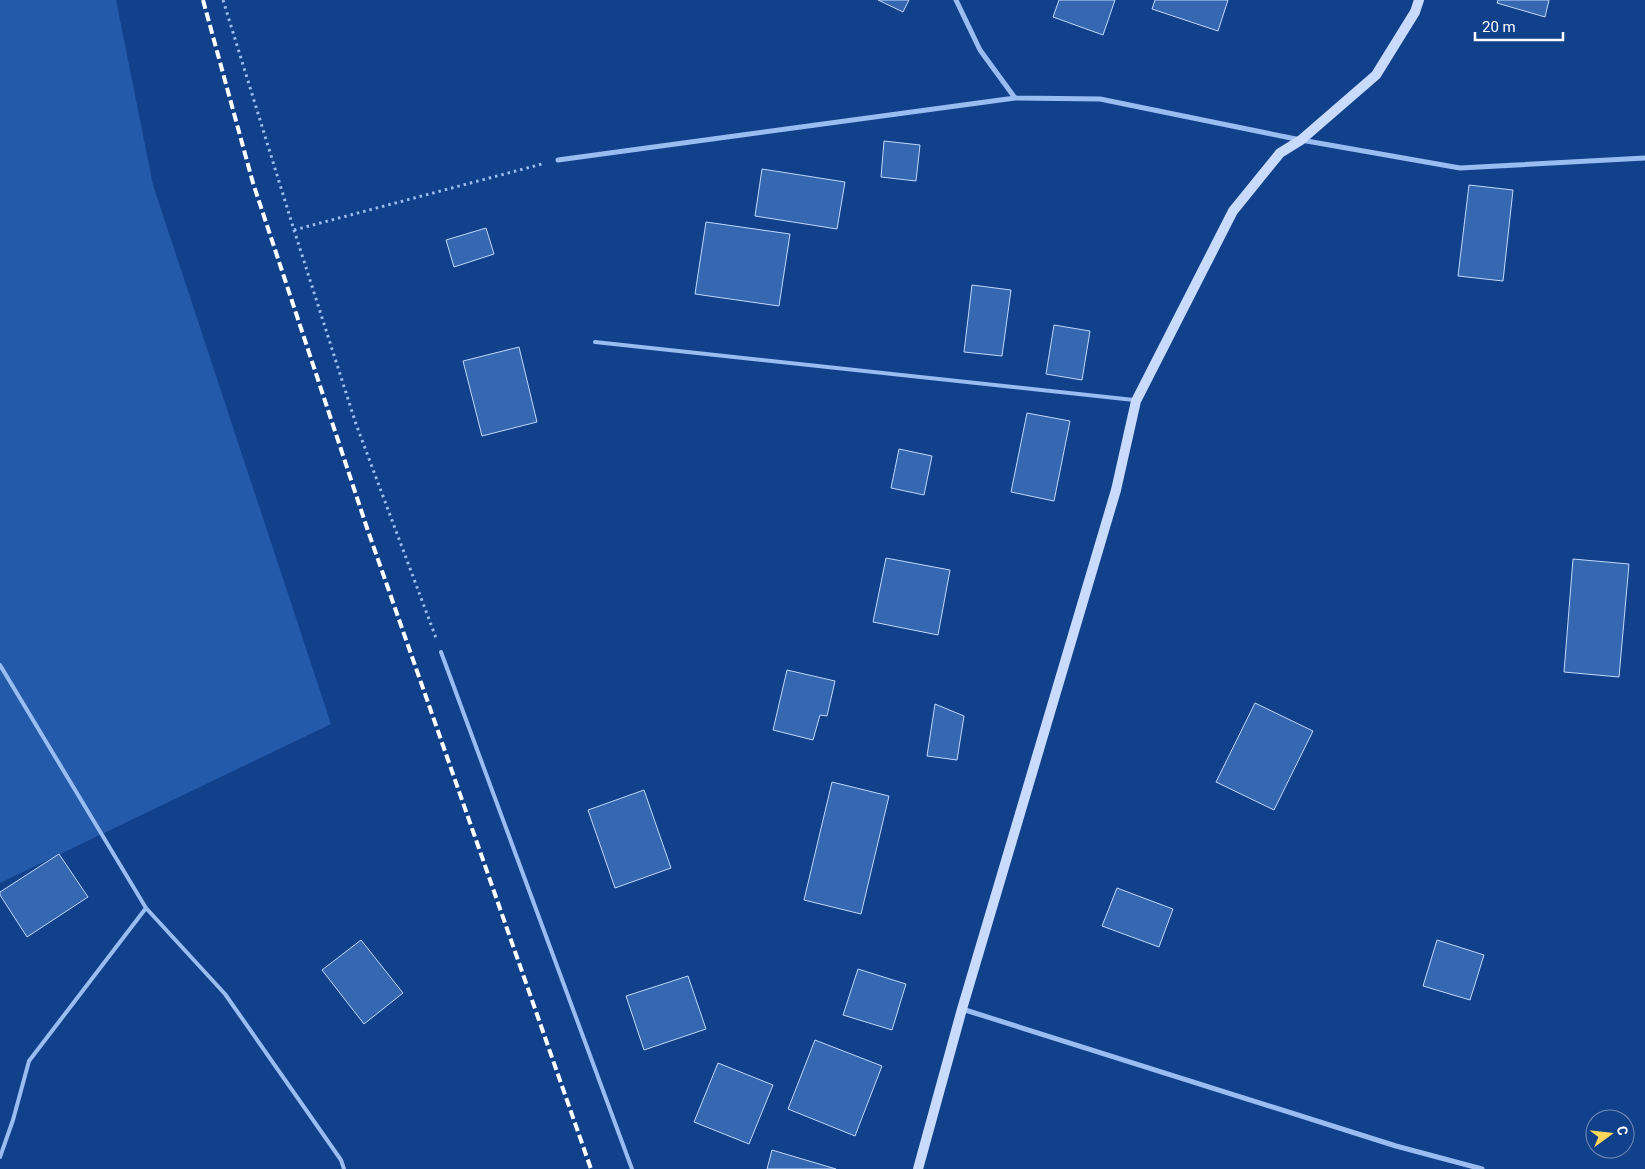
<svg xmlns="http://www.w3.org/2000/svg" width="1645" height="1169" font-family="Roboto,sans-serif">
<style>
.green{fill:#245aaa}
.building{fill:#3668b2;stroke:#c0d8fc}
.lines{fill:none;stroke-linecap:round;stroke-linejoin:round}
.path{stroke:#99bcf1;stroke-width:3;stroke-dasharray:2.5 4;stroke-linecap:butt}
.lane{stroke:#99bcf1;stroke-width:4}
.street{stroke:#99bcf1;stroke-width:5}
.secondary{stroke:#c8dbfc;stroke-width:10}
.rail{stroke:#fff;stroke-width:4;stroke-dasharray:9 4;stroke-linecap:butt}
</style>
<rect width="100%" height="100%" fill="#12418b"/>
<path class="green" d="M 0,0 L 116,0 L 153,185 L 331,724 L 0,883 Z"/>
<path class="building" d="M 878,0 L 909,0 L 903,12 Z
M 1059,0 L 1115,0 L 1103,35 L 1053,17 Z
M 1155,0 L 1228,0 L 1218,31 L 1152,9 Z
M 1498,0 L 1549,0 L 1545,17 L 1497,3 Z
M 884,141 L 920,145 L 916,181 L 881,177 Z
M 762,169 L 845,182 L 837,229 L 755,216 Z
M 1469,185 L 1513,190 L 1503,281 L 1458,276 Z
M 706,222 L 790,234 L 779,306 L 695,294 Z
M 486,228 L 494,254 L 454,267 L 446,240 Z
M 972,285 L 1011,290 L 1002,356 L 964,352 Z
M 1054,325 L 1090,331 L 1082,380 L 1046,374 Z
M 519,347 L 537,422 L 482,436 L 463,361 Z
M 1027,413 L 1070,421 L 1054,501 L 1011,492 Z
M 899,449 L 932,456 L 924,495 L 891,488 Z
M 886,558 L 950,570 L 938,635 L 873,622 Z
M 1573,559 L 1629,564 L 1619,677 L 1564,672 Z
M 787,670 L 835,681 L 827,716 L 820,715 L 813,740 L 773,730 Z
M 1255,703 L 1313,731 L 1274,810 L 1216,782 Z
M 935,704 L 964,716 L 957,760 L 927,756 Z
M 832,782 L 889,796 L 861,914 L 804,900 Z
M 644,790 L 671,868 L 615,888 L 588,810 Z
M 59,854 L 88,897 L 27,937 L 0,895 L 0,892 Z
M 1117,888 L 1173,909 L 1159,947 L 1102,926 Z
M 361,940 L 403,993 L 364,1024 L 322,970 Z
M 1437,940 L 1484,955 L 1470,1000 L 1423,986 Z
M 858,969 L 906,984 L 892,1030 L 843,1015 Z
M 688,976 L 706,1029 L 644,1050 L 626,996 Z
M 815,1040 L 882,1066 L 855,1136 L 788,1109 Z
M 718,1063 L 773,1085 L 749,1144 L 694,1122 Z
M 772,1150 L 836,1169 L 767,1169 Z"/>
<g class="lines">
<path class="path" d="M 223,0 L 294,230 L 356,424 L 436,638
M 294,230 L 542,164"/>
<path class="lane" d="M 595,342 L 1134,400
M 441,652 L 632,1169
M 0,665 L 146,908 L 225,994 L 341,1160 L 344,1169
M 0,1157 L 13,1120 L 29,1061 L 146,908"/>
<path class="street" d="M 956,0 L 980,50 L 1015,98 L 1100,99 L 1301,140 L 1460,168 L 1645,158
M 558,160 L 1015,98
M 962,1009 L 1396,1146 L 1482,1169"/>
<path class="secondary" d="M 918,1169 L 962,1009 L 1116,490 L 1136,401 L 1233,211 L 1280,153 L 1301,140 L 1376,75 L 1415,12 L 1419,0"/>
<path class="rail" d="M 203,0 L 253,183 L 367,528 L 591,1169"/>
</g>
<g transform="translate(1610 1134) rotate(75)"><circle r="24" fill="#12418b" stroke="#718db9"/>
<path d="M0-4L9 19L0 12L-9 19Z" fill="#ffd759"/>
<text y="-8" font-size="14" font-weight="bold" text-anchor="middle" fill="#ffffff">С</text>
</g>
<path d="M1475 32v8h88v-8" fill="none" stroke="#ffffff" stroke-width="2.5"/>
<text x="1482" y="32" font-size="15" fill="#ffffff" stroke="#12418b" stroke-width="4" paint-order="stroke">20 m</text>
</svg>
